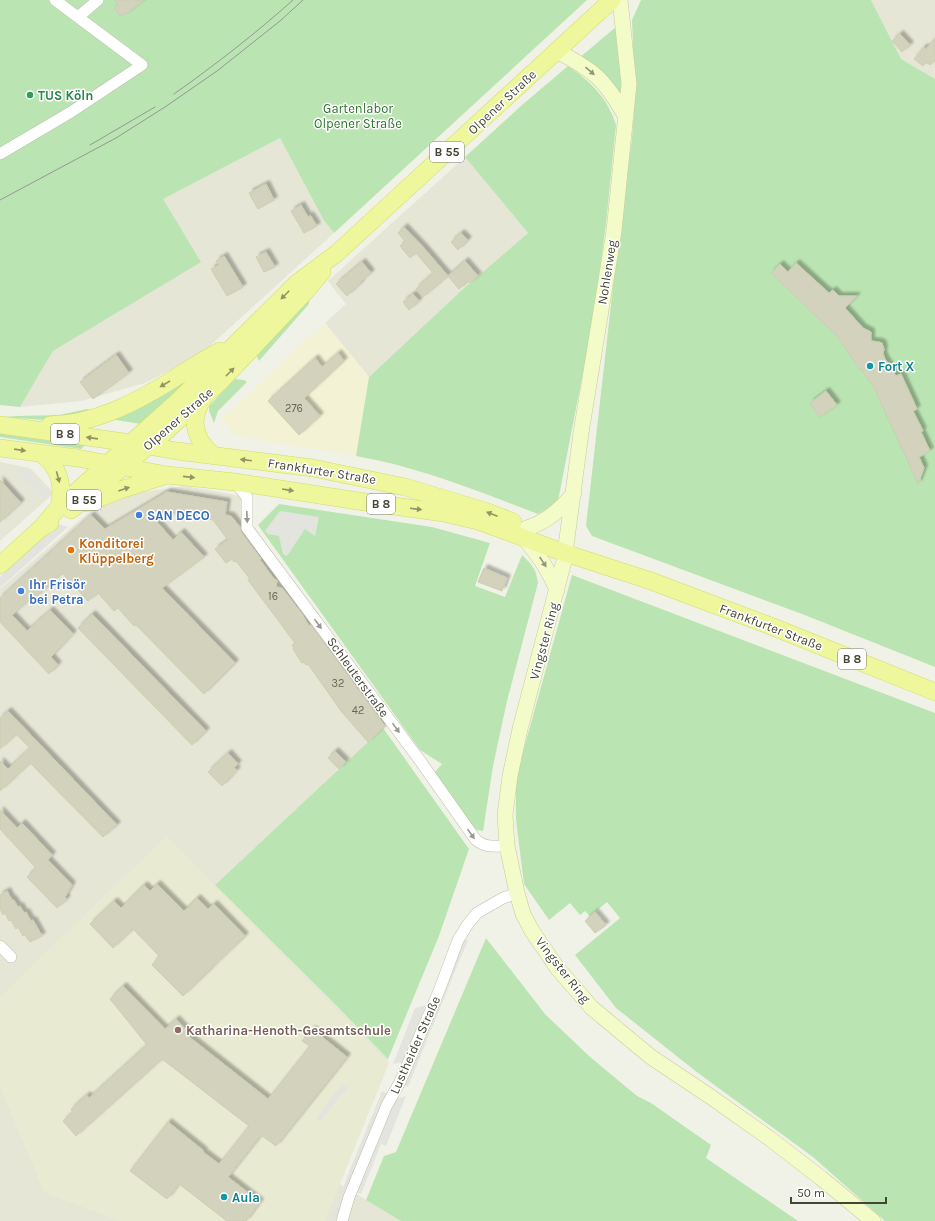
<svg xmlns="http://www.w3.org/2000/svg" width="935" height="1221" font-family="Karla,sans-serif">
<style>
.residential{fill:#e5e6d6}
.commercial{fill:#f3f2d4}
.education{fill:#e8ead2}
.green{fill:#bbe4b3}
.parking{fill:#e4e4df}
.building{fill:#d3d3bd;stroke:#cdcdb1;filter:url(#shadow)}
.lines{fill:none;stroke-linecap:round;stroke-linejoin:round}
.street-casing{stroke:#bcbdaa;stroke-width:12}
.secondary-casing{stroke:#c6cc97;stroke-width:16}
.primary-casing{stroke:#d1db6c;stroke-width:18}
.street{stroke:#fff;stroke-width:11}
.secondary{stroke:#f3fbc9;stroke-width:15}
.primary{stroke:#eef79b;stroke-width:17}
.tram{stroke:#969696;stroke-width:1}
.oneway{fill:#939779}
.oneway2{fill:#919564}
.oneway3{fill:#999991}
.leisure-dot{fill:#2e9e5b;stroke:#fff;stroke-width:1.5}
.culture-dot{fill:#0f9aa8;stroke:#fff;stroke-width:1.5}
.shop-dot{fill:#3f7fe0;stroke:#fff;stroke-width:1.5}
.food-dot{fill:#e8710a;stroke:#fff;stroke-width:1.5}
.education-dot{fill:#8d6e63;stroke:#fff;stroke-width:1.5}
.labels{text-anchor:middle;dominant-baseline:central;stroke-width:3;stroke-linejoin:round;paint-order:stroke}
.number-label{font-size:11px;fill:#686858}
.shield{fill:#fff;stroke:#7d7d73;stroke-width:1}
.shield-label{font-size:12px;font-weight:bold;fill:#454537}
.leisure-label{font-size:13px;font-weight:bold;fill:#27864d;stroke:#fff;text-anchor:start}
.street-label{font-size:13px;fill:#454537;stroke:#fff}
.park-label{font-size:13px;fill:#2e732e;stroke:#fff}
.culture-label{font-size:13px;font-weight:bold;fill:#0d838f;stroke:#fff;text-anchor:start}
.shop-label{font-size:13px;font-weight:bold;fill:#366cbe;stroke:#fff;text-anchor:start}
.food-label{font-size:13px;font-weight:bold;fill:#c56008;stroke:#fff;text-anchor:start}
.education-label{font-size:13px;font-weight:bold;fill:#785e54;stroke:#fff;text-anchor:start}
</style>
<defs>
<filter id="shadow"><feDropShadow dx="3.5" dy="-3.5" stdDeviation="1" flood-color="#0004"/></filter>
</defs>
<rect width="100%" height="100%" fill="#f1f2e7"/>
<path class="residential" d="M 871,0 L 935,0 L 935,79 L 901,59 Z
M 280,138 L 323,219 L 334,233 L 200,355 L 145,383 L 81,401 L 20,407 L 53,351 L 200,262 L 162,199 Z
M 465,157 L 528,233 L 462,290 L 369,377 L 325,323 L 346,304 L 328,281 Z
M 0,462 L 30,468 L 54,493 L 0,541 Z
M 185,486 L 247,497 L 247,528 L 390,722 L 215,885 L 335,1004 L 388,1059 L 338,1183 L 401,1221 L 0,1221 L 0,589 L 94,508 L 142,492 Z"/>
<path class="commercial" d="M 325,323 L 369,377 L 356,456 L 236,436 L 221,419 Z"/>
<path class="education" d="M 166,836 L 389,1063 L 325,1221 L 119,1221 L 44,1192 L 0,1087 L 0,997 Z"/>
<path class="green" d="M 0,0 L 587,0 L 334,233 L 323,219 L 280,138 L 163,199 L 201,262 L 53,351 L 20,407 L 0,405 Z
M 641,0 L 871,0 L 901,59 L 935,79 L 935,667 L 802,614 L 592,536 L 586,526 L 616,260 L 632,138 L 635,96 L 632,20 Z
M 616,27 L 617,43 L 621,75 L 622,97 L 579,58 Z
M 568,66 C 591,82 608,98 616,125 L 606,224 L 593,321 L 558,501 L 545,510 L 538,514 C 478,491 419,467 356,456 L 369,377 L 462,290 L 528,233 L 465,157 L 522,105 Z
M 309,298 L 309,304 L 259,361 L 255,352 Z
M 201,369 L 141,424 L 109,419 Z
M 235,379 L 244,380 L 247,382 L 218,411 L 214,423 L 209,411 L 209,406 Z
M 87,409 L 90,410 L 92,412 L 44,420 L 3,417 L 17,416 L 59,415 Z
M 0,431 L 87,443 L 81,449 L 0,437 Z
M 279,504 L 432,527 L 490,543 L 475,586 L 505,597 L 522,555 C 532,565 536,568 538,583 L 507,701 L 493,766 L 483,831 L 477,830 L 471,827 L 433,774 L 442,764 L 420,750 L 258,525 Z
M 572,575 L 935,713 L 935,1221 L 885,1221 L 813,1157 L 698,1073 L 616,1008 L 575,955 L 620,918 L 607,902 L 590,916 L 585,911 L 580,915 L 570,903 L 549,920 L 524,884 L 516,820 L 516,777 Z
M 383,728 L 469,849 L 439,936 L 388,1059 L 335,1004 L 215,885 Z
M 486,938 L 545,1014 L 589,1056 L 637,1096 L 651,1103 L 711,1145 L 706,1158 L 798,1221 L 401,1221 L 366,1200 L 384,1156 L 396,1152 Z"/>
<path class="parking" d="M 18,468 L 28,470 L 50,492 L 43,498 L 21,477 L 17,475 Z
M 280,511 L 319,517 L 315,536 L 305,529 L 287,556 L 283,554 L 279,536 L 268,534 L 265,531 Z
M 58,524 L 68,527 L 0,588 L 0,577 Z
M 465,939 L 468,941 L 460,959 L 408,1087 L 405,1085 L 456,958 Z
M 426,1005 L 403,1062 L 393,1064 L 415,1008 Z
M 342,1084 L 347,1088 L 320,1122 L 316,1118 Z
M 382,1091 L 387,1093 L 337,1221 L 332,1221 L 347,1177 Z
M 406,1096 L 386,1146 L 381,1144 L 361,1194 L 357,1193 L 395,1099 Z"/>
<path class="building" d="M 114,0 L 144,0 L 125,15 L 124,14 L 120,16 L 114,8 L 118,5 Z
M 900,34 L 910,45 L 902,52 L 892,41 Z
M 935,39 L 935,60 L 930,65 L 926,62 L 923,66 L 914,59 L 924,47 L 926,49 Z
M 266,184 L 274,200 L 258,209 L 249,193 Z
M 301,205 L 308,217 L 310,215 L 317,226 L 304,233 L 291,211 Z
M 404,227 L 424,248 L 448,276 L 423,297 L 416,289 L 433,273 L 416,253 L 410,258 L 400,246 L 405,241 L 398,233 Z
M 461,233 L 468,240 L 458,250 L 451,242 Z
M 266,252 L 275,267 L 264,272 L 256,257 Z
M 224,256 L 243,287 L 227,296 L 211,269 L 219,265 L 216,261 Z
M 465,261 L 478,276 L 470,283 L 468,281 L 459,289 L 448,276 Z
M 362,262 L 371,273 L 360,282 L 361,283 L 347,296 L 336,284 Z
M 796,263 L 829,293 L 833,290 L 839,296 L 857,296 L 845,308 L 863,328 L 871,332 L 871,341 L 879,342 L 882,343 L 884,349 L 883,354 L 885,359 L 896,376 L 901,374 L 917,409 L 913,411 L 923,431 L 921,432 L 930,451 L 919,457 L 924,468 L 918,484 L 874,388 L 861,369 L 860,370 L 837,336 L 771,273 L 780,264 L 788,272 Z
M 413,294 L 419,301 L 409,310 L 403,302 Z
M 338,353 L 344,361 L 304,398 L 320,416 L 299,435 L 268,401 L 315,358 L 322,367 Z
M 116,355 L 129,373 L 93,399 L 80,382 Z
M 826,391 L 837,405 L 820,417 L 810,403 Z
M 0,480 L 21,503 L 0,522 Z
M 167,492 L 227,502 L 225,515 L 231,516 L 240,527 L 241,532 L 261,559 L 260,560 L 274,579 L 277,580 L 276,587 L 282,588 L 302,614 L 309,626 L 311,625 L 385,726 L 368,742 L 341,711 L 308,664 L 306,665 L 304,662 L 302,663 L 293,649 L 294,648 L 292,645 L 295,643 L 248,580 L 250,579 L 236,561 L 234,562 L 232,559 L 226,563 L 215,549 L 228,540 L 213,520 L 162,512 L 166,516 L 157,522 L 173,540 L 181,532 L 204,557 L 162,588 L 235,663 L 204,694 L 136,625 L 134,626 L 118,608 L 114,611 L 98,593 L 88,601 L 62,573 L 36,597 L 35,595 L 12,615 L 27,631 L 50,610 L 73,634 L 51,657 L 58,665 L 49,674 L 0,622 L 0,598 L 91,515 L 105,529 Z
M 484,568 L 507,578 L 502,591 L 478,582 Z
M 92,614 L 206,731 L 192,745 L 78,628 Z
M 8,711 L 117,825 L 103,837 L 30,763 L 0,791 L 0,761 L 8,769 L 30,748 L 16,734 L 0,749 L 0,718 Z
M 335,751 L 346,762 L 339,769 L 328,758 Z
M 228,753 L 238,764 L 234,768 L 237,770 L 222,786 L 208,772 Z
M 0,810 L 17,828 L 22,823 L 52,855 L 48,860 L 72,885 L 65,897 L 67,899 L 57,908 L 27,877 L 36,868 L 0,829 Z
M 157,884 L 184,911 L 197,898 L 208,909 L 214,904 L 245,936 L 183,996 L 152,965 L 159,956 L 133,929 L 113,948 L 90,924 L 114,901 L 121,908 L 144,885 L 150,891 Z
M 7,891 L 12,900 L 13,899 L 18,907 L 20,906 L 24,913 L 26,912 L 31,921 L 33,920 L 42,936 L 30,942 L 25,935 L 23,936 L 18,927 L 16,929 L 11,920 L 9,921 L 5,913 L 3,915 L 0,909 L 0,895 Z
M 595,912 L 606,925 L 595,933 L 585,921 Z
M 123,986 L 165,1029 L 176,1019 L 190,1034 L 188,1036 L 268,1099 L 310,1046 L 302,1041 L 312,1029 L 347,1057 L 276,1146 L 261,1135 L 228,1177 L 260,1202 L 246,1221 L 227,1221 L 179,1184 L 167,1199 L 130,1171 L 168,1122 L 204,1151 L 203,1152 L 219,1164 L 249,1126 L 162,1059 L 76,1136 L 63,1121 L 73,1112 L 71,1109 L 87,1095 L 89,1098 L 147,1045 L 110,999 Z"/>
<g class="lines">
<defs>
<path id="street" d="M 78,17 L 98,0
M 0,154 L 71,112 L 142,65 L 55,0
M 235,482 L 247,497 L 247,528 L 421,762 L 476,840 C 485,848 495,846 507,846
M 0,946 L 11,957
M 342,1221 L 349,1197 L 387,1105 L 400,1082 L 439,991 L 458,940 L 468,924 L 477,913 L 503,898 L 517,893"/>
<path id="secondary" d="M 620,0 L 629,84 L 614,231 L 581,433 L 564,561 L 520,729 L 510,776 L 505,815 L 507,846 L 517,893 L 523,914 L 532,931 L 558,969 L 592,1008 L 604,1018 L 651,1057 L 711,1097 L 769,1138 L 821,1178 L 873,1221
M 557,51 C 566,56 576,61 584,67 C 603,78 615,98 626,117
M 527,528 C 547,522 561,509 574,493
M 524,538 C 538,554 549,570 557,590"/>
<path id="primary" d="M 203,399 C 189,420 195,440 213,455
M 0,425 L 131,443 L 177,451 L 313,468 L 405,487 L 488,512 L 513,522
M 50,425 C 95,424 137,402 175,378 C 190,369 204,359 220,351
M 0,448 L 77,458 L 167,475 L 235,482 L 358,501 L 444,513 L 478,521 L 565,553 L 651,581 L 768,625 L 935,692
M 41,453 C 45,457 51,461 54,467 C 62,478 62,495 59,507
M 87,503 L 120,490 L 164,476
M 71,510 L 164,433 L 220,382 L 306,291 L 322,272
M 41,528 L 59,507 L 179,400 L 297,283 L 337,253 L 612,0
M 0,565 L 41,528 L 50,523"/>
</defs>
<use href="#street" class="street-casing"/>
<use href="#secondary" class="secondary-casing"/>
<use href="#primary" class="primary-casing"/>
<use href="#street" class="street"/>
<use href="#secondary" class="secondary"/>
<use href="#primary" class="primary"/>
<path class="tram" d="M 174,94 C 215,65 255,34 293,0
M 90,145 L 155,107
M 0,200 L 116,138 L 165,107 L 217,71 L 280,21 L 303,0"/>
</g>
<defs><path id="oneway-solid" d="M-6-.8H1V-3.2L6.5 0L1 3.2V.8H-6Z"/></defs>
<g class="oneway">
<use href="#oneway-solid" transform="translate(590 71) rotate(41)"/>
<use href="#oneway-solid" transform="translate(543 562) rotate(57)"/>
</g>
<g class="oneway2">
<use href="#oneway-solid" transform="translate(285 295) rotate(135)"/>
<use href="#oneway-solid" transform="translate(230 372) rotate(-45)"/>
<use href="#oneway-solid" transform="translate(165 384) rotate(149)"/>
<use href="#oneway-solid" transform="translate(92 438) rotate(-172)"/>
<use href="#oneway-solid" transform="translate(20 450) rotate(8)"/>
<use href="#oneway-solid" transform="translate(246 460) rotate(-173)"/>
<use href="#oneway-solid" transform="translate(58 477) rotate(75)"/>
<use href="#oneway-solid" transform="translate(189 477) rotate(6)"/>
<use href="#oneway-solid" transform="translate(124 489) rotate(-19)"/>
<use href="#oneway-solid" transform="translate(288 490) rotate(9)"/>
<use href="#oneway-solid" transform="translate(416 509) rotate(7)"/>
<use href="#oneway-solid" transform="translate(492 514) rotate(-159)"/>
</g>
<g class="oneway3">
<use href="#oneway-solid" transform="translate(247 517) rotate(88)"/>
<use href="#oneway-solid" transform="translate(318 624) rotate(54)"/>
<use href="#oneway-solid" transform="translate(396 728) rotate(54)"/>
<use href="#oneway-solid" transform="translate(471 834) rotate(54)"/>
</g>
<circle class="leisure-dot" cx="30" cy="95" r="4"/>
<g class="culture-dot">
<circle cx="870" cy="366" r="4"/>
<circle cx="224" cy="1197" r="4"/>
</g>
<g class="shop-dot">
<circle cx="139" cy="515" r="4"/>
<circle cx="21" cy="591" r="4"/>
</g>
<circle class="food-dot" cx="71" cy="550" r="4"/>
<circle class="education-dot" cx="178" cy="1030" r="4"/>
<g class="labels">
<g class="number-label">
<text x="294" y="408">276</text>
<text x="273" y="596">16</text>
<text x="338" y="683">32</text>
<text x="358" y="710">42</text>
</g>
<g class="shield">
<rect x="430" y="142" width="34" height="20" rx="3"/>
<rect x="51" y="424" width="28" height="20" rx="3"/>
<rect x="67" y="490" width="34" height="20" rx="3"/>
<rect x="367" y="494" width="28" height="20" rx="3"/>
<rect x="838" y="649" width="28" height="20" rx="3"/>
</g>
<g class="shield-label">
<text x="447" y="152">B 55</text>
<text x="65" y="434">B 8</text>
<text x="84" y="500">B 55</text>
<text x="381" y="504">B 8</text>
<text x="852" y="659">B 8</text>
</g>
<g class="leisure-label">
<text x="38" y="95">TUS Köln</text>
</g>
<g class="street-label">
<text transform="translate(502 102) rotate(-43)">Olpener Straße</text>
<text transform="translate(607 272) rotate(-81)">Nohlenweg</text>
<text transform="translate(178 419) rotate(-41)">Olpener Straße</text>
<text transform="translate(322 471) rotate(9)">Frankfurter Straße</text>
<text transform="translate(771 627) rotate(21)">Frankfurter Straße</text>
<text transform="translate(544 641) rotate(-75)">Vingster Ring</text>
<text transform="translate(358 677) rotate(54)">Schleuterstraße</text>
<text transform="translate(563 970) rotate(52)">Vingster Ring</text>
<text transform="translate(415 1045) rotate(-66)">Lustheider Straße</text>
</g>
<g class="park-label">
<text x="358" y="108">Gartenlabor<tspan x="358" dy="15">Olpener Straße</tspan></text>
</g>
<g class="culture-label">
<text x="878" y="366">Fort X</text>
<text x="232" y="1197">Aula</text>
</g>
<g class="shop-label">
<text x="147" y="515">SAN DECO</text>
<text x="29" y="584">Ihr Frisör<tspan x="29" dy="15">bei Petra</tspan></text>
</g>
<g class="food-label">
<text x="79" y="543">Konditorei<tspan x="79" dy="15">Klüppelberg</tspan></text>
</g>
<g class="education-label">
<text x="186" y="1030">Katharina-Henoth-Gesamtschule</text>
</g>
</g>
<path d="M791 1197v6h95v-6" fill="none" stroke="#454537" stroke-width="2"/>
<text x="797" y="1197" font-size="12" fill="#454537" stroke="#ffffff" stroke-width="3" paint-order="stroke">50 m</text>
</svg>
